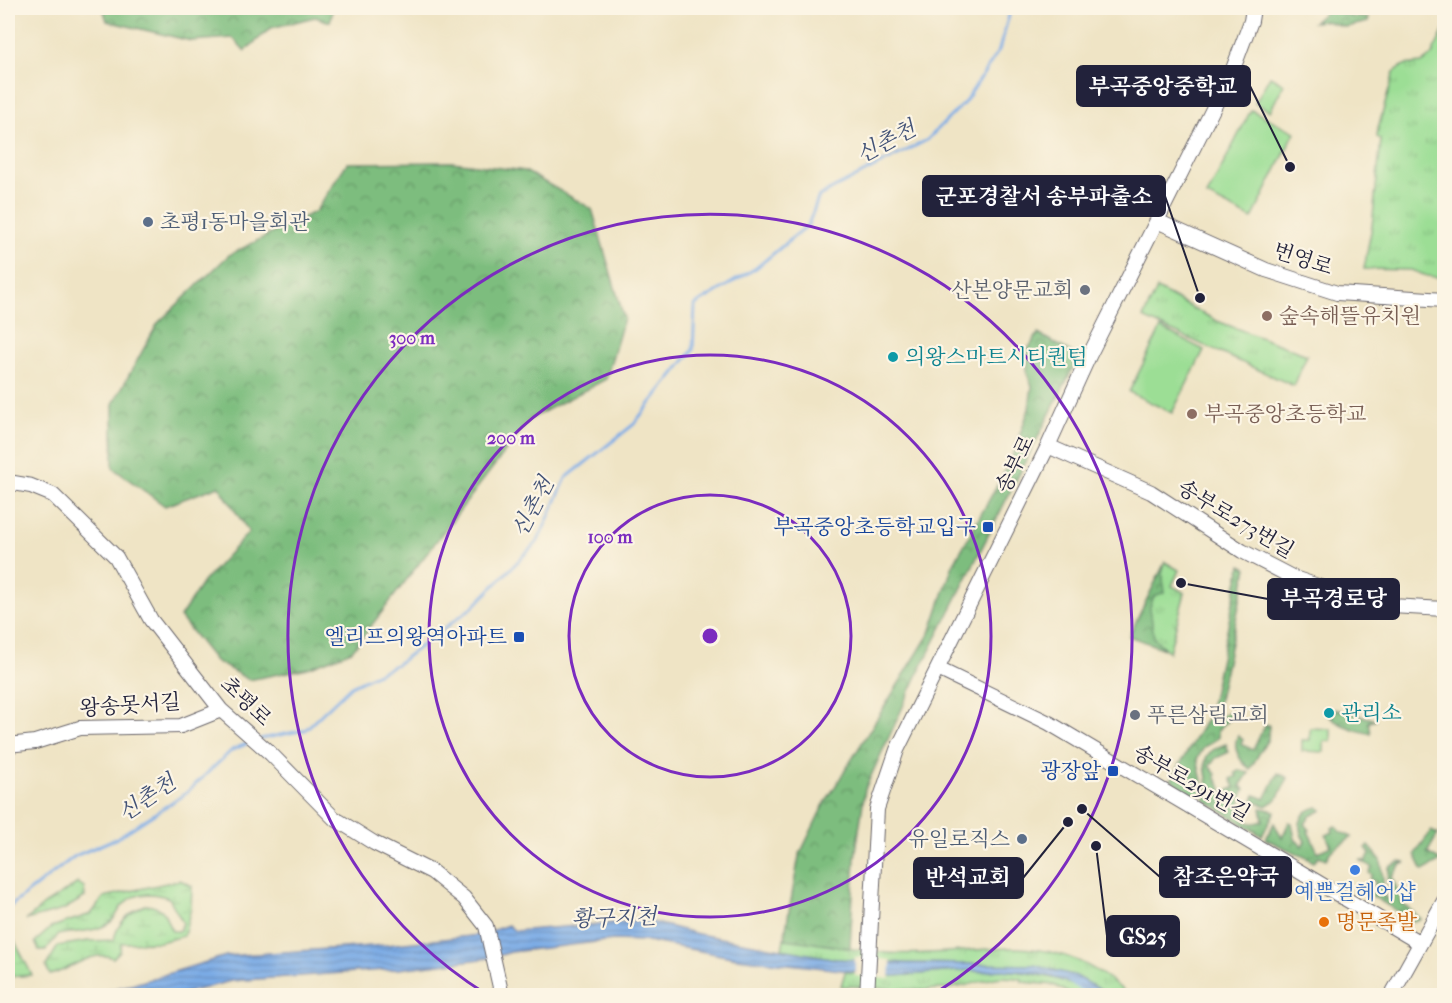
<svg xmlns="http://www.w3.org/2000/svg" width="1452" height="1003" font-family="'IM FELL French Canon','Noto Serif KR',serif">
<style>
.forest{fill:url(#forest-crowns);stroke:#50705c;stroke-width:1.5}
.wetland{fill:url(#wetland-marsh);stroke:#5f8068;stroke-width:1.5}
.park{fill:url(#park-tufts);stroke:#5f8068;stroke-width:1.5}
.garden{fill:#9cde95;stroke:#5f8068;stroke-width:1.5}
.water{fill:url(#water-rules);stroke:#4f6790;stroke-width:1.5}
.pier{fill:#efe4c5}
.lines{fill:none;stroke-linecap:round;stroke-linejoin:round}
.stream{stroke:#7cace6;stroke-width:3}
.tertiary-casing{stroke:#6a666b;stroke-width:16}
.tertiary{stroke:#fff;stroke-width:14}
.ring{fill:none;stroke:#7b2cbf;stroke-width:3}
.service-dot{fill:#5c6f8a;stroke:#fcf5e5;stroke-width:2}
.worship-dot{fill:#6b7280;stroke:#fcf5e5;stroke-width:2}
.education-dot{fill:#8d6e63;stroke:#fcf5e5;stroke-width:2}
.culture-dot{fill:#0f9aa8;stroke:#fcf5e5;stroke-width:2}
.transit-dot{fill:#1a4fb4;stroke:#fcf5e5;stroke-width:2}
.shop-dot{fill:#3f7fe0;stroke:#fcf5e5;stroke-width:2}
.food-dot{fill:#e8710a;stroke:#fcf5e5;stroke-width:2}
.labels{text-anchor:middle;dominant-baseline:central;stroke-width:4.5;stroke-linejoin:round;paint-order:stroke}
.service-label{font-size:21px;fill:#4e5e75;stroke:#fcf5e5;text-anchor:start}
.street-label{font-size:21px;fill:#22223b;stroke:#fcf5e5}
.worship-label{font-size:21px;fill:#5b616d;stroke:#fcf5e5;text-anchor:end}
.education-label{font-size:21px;fill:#785e54;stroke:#fcf5e5;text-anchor:start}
.culture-label{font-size:21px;fill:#0d838f;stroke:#fcf5e5;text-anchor:start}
.transit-label{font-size:21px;fill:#164399;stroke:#fcf5e5;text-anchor:end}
.shop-label{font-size:21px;fill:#366cbe;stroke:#fcf5e5}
.food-label{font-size:21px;fill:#c56008;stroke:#fcf5e5;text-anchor:start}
.water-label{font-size:22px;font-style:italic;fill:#425277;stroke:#fcf5e5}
.centre{fill:#7b2cbf;stroke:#fcf5e5;stroke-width:3}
.ring-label{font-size:18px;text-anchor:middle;font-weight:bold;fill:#7b2cbf;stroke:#fcf5e5;stroke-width:4.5;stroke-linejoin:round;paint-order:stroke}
.leader{fill:none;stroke:#22223b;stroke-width:2}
.callout-dot{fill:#22223b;stroke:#fcf5e5;stroke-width:2}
.callout{fill:#22223b;stroke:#22223b;stroke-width:2}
.callout-label{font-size:22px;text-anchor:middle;font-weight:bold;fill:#fff}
</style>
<defs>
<pattern id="forest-crowns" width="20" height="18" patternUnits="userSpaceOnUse" patternTransform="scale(1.5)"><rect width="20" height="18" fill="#7dbd7e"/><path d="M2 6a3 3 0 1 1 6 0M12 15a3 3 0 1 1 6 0" fill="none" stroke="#669968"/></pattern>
<pattern id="wetland-marsh" width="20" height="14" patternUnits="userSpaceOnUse" patternTransform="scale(1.5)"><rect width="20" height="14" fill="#9cde95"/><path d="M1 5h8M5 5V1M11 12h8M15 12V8" fill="none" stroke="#86be81"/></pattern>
<pattern id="park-tufts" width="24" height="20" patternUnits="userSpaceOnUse" patternTransform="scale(1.5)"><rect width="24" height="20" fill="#9cde95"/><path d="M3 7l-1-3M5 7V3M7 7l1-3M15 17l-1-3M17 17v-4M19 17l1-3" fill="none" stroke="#86be81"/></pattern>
<pattern id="water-rules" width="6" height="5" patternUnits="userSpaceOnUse" patternTransform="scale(1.5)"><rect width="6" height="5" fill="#7cace6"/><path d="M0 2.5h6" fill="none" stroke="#658cbc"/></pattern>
</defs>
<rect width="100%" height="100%" fill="#fcf5e5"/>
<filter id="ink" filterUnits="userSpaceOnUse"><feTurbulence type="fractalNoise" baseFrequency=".0167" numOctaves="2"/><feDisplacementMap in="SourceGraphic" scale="12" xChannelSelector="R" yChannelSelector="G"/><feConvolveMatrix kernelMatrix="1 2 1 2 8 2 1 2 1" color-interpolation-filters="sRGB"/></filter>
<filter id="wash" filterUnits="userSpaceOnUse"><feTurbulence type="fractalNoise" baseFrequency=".008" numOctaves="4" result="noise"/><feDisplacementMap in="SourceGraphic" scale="24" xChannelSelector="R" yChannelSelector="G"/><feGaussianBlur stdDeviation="1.35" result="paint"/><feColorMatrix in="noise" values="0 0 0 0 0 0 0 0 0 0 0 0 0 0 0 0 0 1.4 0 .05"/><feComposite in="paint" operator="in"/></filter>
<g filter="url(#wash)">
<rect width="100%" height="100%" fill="#efe4c5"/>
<path class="forest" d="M 103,8 L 333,8 L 330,22 L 315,17 L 271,28 L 245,51 L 233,38 L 191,41 L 107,21 Z
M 1329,9 L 1353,17 L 1369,18 L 1368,22 L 1346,27 L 1325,21 L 1313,22 Z
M 452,162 L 525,171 L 592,209 L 624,318 L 606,379 L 530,419 L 352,651 L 308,668 L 249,680 L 215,661 L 180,617 L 203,582 L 249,532 L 219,486 L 165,506 L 113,468 L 113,404 L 158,323 L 229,255 L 316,211 L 347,163 Z
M 1038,334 L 1079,356 L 917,676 L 865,789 L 855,858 L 850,948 L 784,939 L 799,856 L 823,806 L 930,633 L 953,565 L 1010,462 L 1029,409 L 1032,386 L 1027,372 L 1028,349 Z
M 1165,562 C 1162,573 1167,586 1164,594 C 1162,602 1155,607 1153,615 C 1150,626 1156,642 1164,649 L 1129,636 Z
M 1241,565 L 1247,568 L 1216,713 L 1210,709 Z
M 1334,709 L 1377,720 L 1369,722 L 1371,734 C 1357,730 1340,727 1329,716 L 1333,716 Z
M 1231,711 L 1229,719 L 1218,730 L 1218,738 L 1204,747 L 1197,759 L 1203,785 L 1198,797 L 1171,780 L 1208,716 L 1218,718 Z
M 1265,725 L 1269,725 L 1268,739 L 1250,769 C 1241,762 1231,748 1238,736 L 1243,740 L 1241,744 L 1253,750 Z
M 1226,744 L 1229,752 L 1216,758 L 1209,766 L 1216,774 L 1215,776 L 1224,793 L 1235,787 L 1231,779 L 1237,776 L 1235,773 L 1240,770 L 1249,773 L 1240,786 L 1245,789 C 1236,806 1239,830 1263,821 L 1261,808 L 1275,811 L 1262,836 L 1204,800 C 1217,775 1187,757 1226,744 Z
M 1278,773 L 1288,778 L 1277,799 L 1266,806 L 1253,800 L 1255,795 L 1265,799 Z
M 1318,807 L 1322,810 L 1310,816 L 1305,824 L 1310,830 L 1308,831 L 1318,852 L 1331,846 L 1326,835 L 1333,832 L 1332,828 L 1336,826 L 1341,832 L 1352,837 L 1331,851 L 1326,859 L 1319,856 L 1314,862 C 1298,852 1282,848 1266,839 L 1274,823 L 1282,838 L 1289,822 L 1292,823 L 1295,839 L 1302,846 L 1305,841 C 1295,827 1300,810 1318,807 Z
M 1431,831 L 1438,834 L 1427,853 L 1441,861 L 1423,871 L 1415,854 Z
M 1369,846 L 1381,860 L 1385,899 L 1391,898 L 1388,884 L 1389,867 L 1400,862 L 1406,863 L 1400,865 L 1392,877 L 1402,903 L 1421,919 L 1413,921 L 1369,894 L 1376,882 L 1370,879 L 1372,875 L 1369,873 L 1372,867 L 1360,860 L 1366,861 L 1370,853 L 1366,848 Z"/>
<path class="wetland" d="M 180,880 L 192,886 L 191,908 L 184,936 L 160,942 L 121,943 L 120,951 L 113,958 C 93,949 70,970 50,975 L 46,966 L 58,946 L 88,941 L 114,940 C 117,923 129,913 145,905 C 169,908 162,914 172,931 L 179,931 L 183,923 L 169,898 C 152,892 135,891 122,906 C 117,912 115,921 108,924 C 93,933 74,931 58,935 L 46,950 L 39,950 L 35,942 L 52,927 L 91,914 L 104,897 Z
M 78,883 L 84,887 L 85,897 L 63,910 L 26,920 L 44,905 Z
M 13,938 L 32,975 L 8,977 L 8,941 Z"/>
<path class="park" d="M 1444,30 L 1444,278 L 1427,276 L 1411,270 L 1364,269 L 1372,226 L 1381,140 L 1377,137 L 1378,129 L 1394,72 L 1404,65 L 1422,63 L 1431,56 Z
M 1157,289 L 1217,321 L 1307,355 L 1294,386 L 1143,318 Z
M 1165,562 L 1179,570 L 1172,586 L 1185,593 L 1169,652 L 1154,638 L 1150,607 L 1154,596 L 1165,592 L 1162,573 Z
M 784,939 C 819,943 854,951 889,953 C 982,959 1049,920 1128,995 L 1109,995 L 1076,976 L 1034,965 L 905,963 L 836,959 L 782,949 Z
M 970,970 C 982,974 990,970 1002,970 C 1037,973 1066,979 1097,995 L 1072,995 L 1054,985 L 1022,982 L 1022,979 C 992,973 985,983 958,987 C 920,993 879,987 841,986 L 845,972 L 894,976 Z"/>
<path class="garden" d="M 1270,76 L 1284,84 L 1270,111 L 1255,103 Z
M 1251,110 L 1295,132 L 1252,219 L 1207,196 Z
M 1161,328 L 1204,350 L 1172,413 L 1129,392 Z
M 1310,728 L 1331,729 L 1331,741 L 1324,741 L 1324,752 L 1302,751 L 1302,740 L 1310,740 Z"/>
<path class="water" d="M 624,922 L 652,922 L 698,934 L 836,959 L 905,963 L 1034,965 L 1076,976 L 1109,995 C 1089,995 1066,979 1043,975 C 1030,972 1015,971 1001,970 C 989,970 982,974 970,970 L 894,976 L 737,958 L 647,941 L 613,940 L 511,952 L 490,958 L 398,969 L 231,981 L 177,995 L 85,996 L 141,982 L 226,956 L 387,945 L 480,935 L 508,925 L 515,931 Z"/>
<path class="pier" d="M 855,957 L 891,960 L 890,979 L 855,976 Z"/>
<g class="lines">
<path class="stream" d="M 260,739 L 305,730 L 351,686 L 397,664 L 474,606 L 538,541 L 566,478 L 633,425 L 693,350 L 695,305 L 756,268 L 808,225 L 819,196 L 927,140 L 965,102 L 999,50 L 1011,8
M 8,908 L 75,856 L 117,838 L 185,794 L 232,750 L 251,742
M 1068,981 L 1092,996"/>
</g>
</g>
<g filter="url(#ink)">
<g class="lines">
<defs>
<path id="tertiary" d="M 1157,221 L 1266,270 L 1337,293 L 1444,300
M 1048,446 L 1151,492 L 1242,551 L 1294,578 L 1374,605 L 1444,609
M 8,482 L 31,486 L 53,495 L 116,557 L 151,620 L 221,710 L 271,754 L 334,818 L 374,843 L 432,872 L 464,898 L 486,926 L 502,996
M 938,669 L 1049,723 L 1420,943
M 8,745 L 35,742 L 80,728 L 181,726 L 221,710
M 867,996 L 877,809 L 897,750 L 1048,446 L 1089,356 L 1233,69 L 1251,21 L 1253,8
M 1391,996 L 1444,901"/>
</defs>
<use href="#tertiary" class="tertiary-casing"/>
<use href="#tertiary" class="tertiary"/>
</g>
</g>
<g class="ring">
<circle cx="710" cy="636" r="141"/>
<circle cx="710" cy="636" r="281"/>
<path d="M486 994A422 422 0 1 1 934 994"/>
</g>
<g class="service-dot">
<circle cx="148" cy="222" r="6"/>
<circle cx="1022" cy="839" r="6"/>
</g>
<g class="worship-dot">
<circle cx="1085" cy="290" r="6"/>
<circle cx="1135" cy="715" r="6"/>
</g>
<g class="education-dot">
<circle cx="1267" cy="316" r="6"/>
<circle cx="1192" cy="414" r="6"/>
</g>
<g class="culture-dot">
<circle cx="893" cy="357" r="6"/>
<circle cx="1329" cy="713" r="6"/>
</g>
<g class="transit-dot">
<rect x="982" y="521" width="12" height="12" rx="3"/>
<rect x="513" y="631" width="12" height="12" rx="3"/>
<rect x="1107" y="765" width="12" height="12" rx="3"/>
</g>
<circle class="shop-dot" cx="1355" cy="870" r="6"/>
<circle class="food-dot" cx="1324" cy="922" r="6"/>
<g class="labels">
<g class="service-label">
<text x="160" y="222">초평1동마을회관</text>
<text x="1010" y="839" text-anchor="end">유일로직스</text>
</g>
<g class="street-label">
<text transform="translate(1303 259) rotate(18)">번영로</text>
<text transform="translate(1015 464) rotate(-64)">송부로</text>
<text transform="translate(1236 519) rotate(31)">송부로273번길</text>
<text transform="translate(246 701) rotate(44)">초평로</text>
<text transform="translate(130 705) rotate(-4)">왕송못서길</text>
<text transform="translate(1192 783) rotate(30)">송부로291번길</text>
</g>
<g class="worship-label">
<text x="1073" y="290">산본양문교회</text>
<text x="1147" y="715" text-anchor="start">푸른삼림교회</text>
</g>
<g class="education-label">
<text x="1279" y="316">숲속해뜰유치원</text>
<text x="1204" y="414">부곡중앙초등학교</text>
</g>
<g class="culture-label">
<text x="905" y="357">의왕스마트시티퀀텀</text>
<text x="1341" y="713">관리소</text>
</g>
<g class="transit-label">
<text x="976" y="527">부곡중앙초등학교입구</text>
<text x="507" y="637">엘리프의왕역아파트</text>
<text x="1101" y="771">광장앞</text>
</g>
<g class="shop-label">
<text x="1355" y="892">예쁜걸헤어샵</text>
</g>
<g class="food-label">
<text x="1336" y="922">명문족발</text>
</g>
<g class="water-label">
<text transform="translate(886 142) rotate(-28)">신촌천</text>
<text transform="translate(533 507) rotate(-62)">신촌천</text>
<text transform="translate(147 798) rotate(-34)">신촌천</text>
<text transform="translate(614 918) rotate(-2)">황구지천</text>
</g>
</g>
<circle cx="710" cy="636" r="9" class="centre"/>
<g class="ring-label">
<text x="412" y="344">300 m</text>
<text x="511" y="444">200 m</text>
<text x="610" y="543">100 m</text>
</g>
<path class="leader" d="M1290 167L1250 86M1200 298L1165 196M1181 583L1268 599M1082 809L1160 877M1068 822L1023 878M1096 846L1107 936"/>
<g class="callout-dot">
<circle cx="1290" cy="167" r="6"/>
<circle cx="1200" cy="298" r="6"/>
<circle cx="1181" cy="583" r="6"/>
<circle cx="1082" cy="809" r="6"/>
<circle cx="1068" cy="822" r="6"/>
<circle cx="1096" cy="846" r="6"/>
</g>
<g class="callout">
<rect x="1077" y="66" width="173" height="40" rx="6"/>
<rect x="923" y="176" width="242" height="40" rx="6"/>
<rect x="1268" y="579" width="131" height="40" rx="6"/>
<rect x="1160" y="857" width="131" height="40" rx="6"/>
<rect x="914" y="858" width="109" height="40" rx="6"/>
<rect x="1107" y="916" width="72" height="40" rx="6"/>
</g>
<g class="callout-label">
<text x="1163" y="94">부곡중앙중학교</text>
<text x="1044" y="204">군포경찰서 송부파출소</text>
<text x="1334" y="606">부곡경로당</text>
<text x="1226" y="884">참조은약국</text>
<text x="968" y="885">반석교회</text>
<text x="1143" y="944">GS25</text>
</g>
<rect width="1452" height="1003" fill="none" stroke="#fcf5e5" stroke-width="30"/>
</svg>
